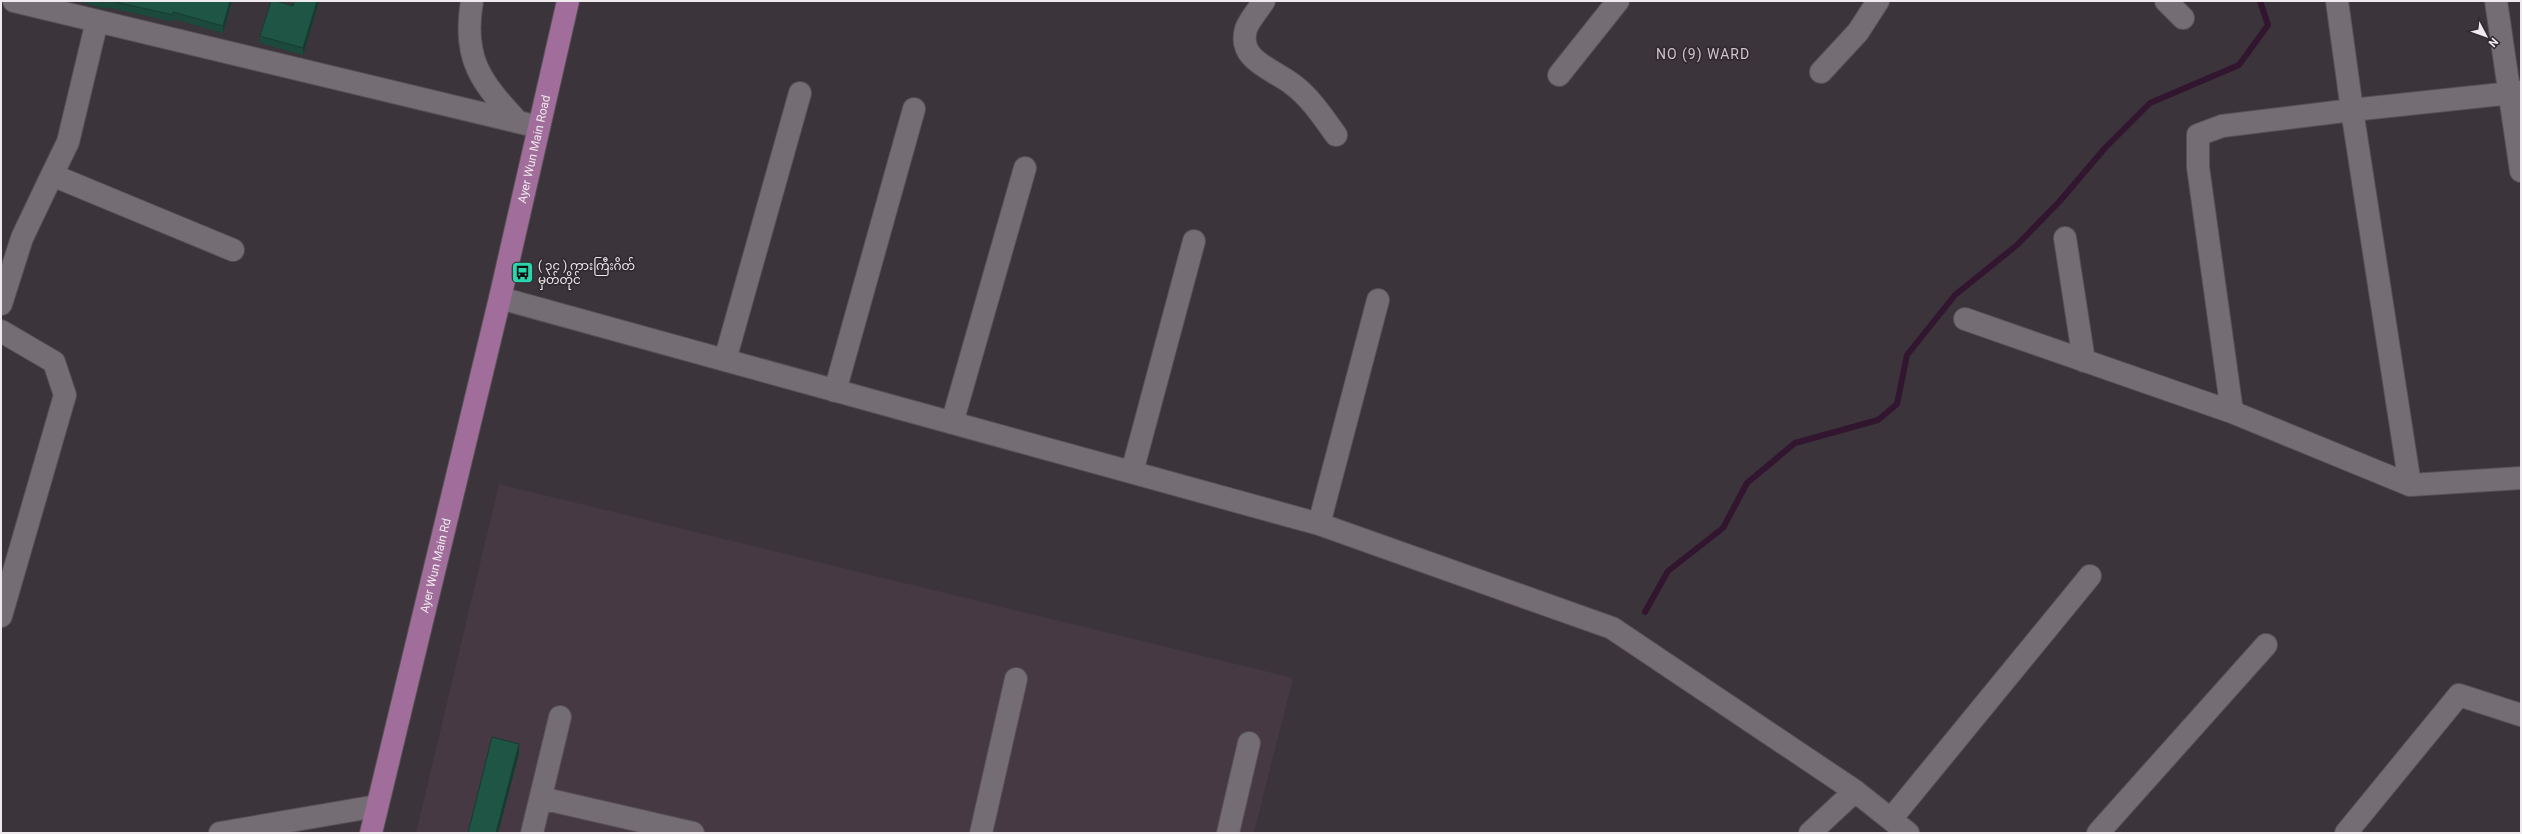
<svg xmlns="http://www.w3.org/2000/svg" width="2522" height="834" font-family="Roboto,'Noto Sans Myanmar',sans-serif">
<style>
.built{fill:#463944}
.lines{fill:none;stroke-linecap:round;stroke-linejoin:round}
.stream{stroke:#32152f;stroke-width:6}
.minor-casing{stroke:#575156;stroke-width:24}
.major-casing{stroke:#575156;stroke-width:24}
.minor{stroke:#756d74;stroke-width:22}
.major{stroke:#a16d9a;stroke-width:22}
.wall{fill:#1b493b}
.shaded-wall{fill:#163c30}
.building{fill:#1f5545;stroke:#163c30}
.labels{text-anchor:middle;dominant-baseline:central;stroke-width:3.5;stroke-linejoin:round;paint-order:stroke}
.street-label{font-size:12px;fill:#efeaee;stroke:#312a30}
.poi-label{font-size:12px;fill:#efeaee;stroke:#312a30;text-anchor:start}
.quarter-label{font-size:14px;letter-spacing:1px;fill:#cec4cc;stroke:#312a30}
</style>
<rect width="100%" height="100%" fill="#3b343a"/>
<path class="built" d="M 499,484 L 1293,678 L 1254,833 L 416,833 Z"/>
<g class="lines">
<path class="stream" d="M 1645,612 L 1668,571 L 1723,528 L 1747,483 L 1795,443 L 1878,420 L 1897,404 L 1907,355 L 1955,295 L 2017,245 L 2059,202 L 2105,148 L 2150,103 L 2239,65 L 2268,25 L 2260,1"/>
<defs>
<path id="minor" d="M 14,1 L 539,127
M 472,1 C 462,59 481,82 518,122
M 1264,1 C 1259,9 1249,20 1246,29 C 1237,60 1273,69 1292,84 C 1310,97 1323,117 1336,135
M 2166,1 L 2183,18
M 2337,1 L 2352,110 L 2410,485
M 2496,1 L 2521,171
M 97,21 L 68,142 L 52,175 L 233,250
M 1821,72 L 1858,32 L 1878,1
M 1559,75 L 1618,1
M 2065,238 L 2084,361
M 500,298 L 1319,524 L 1612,628 L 1855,791 L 1908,833
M 1,304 L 22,238 L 52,175
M 1965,319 L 2232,412 L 2410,485 L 2521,478
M 1,331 L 54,362 L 65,395 L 1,616
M 725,360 L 800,93
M 835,391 L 914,109
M 2232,412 L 2198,167 L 2198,135 L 2222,126 L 2352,110 L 2521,92
M 952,423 L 1025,168
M 1132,472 L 1194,241
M 1319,524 L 1378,300
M 541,798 L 693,833
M 1891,819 L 2090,576
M 220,833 L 377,806
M 532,833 L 560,717
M 981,833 L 1016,679
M 1228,833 L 1249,743
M 1810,833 L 1855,791
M 2098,833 L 2266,645
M 2346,833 L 2459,695 L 2521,715"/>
<g id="major">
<path id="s1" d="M 371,833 L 500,298 L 568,1"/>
</g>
</defs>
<use href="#minor" class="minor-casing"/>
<use href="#major" class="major-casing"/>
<use href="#minor" class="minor"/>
<use href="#major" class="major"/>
</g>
<path class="wall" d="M 77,1 L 232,1 L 223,33 L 173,19 L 173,22 L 106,7 L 105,9 Z
M 319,1 L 303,55 L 260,43 L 260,36 L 293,6 Z"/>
<path class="shaded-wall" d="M 230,1 L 232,1 L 223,33 L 223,26 Z
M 317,1 L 319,1 L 303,55 L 303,48 Z
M 519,744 L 519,754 L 498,833 L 496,833 Z"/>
<path class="building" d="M 111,1 L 230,1 L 223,26 L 173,12 L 173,15 Z
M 271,1 L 276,1 L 293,6 L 294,1 L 317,1 L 303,48 L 260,36 Z
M 492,737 L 519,744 L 496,833 L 468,833 Z"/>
<defs>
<symbol id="bus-square" viewBox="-11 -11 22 22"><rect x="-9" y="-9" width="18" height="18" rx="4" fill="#2bd5ac" stroke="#312a30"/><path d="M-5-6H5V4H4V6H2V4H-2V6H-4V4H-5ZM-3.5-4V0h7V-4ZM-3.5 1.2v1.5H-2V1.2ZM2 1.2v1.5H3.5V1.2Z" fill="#111"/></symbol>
</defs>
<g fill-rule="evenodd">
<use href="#bus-square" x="510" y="260" width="25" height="25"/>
</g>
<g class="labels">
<g class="street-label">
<text stroke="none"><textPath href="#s1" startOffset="703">Ayer Wun Main Road</textPath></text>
<text stroke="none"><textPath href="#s1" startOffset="275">Ayer Wun Main Rd</textPath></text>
</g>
<g class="poi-label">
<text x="538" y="266">( ၃၄ ) ကားကြီးဂိတ်<tspan x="538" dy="14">မှတ်တိုင်</tspan></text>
</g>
<g class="quarter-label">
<text x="1703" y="54">NO (9) WARD</text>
</g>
</g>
<rect width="2522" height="834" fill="none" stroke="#efeaee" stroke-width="4"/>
<g transform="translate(2486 36) rotate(131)" stroke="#312a30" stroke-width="3" paint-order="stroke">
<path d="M0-3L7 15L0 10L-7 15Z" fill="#efeaee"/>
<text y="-6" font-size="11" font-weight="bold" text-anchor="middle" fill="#efeaee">N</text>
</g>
</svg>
